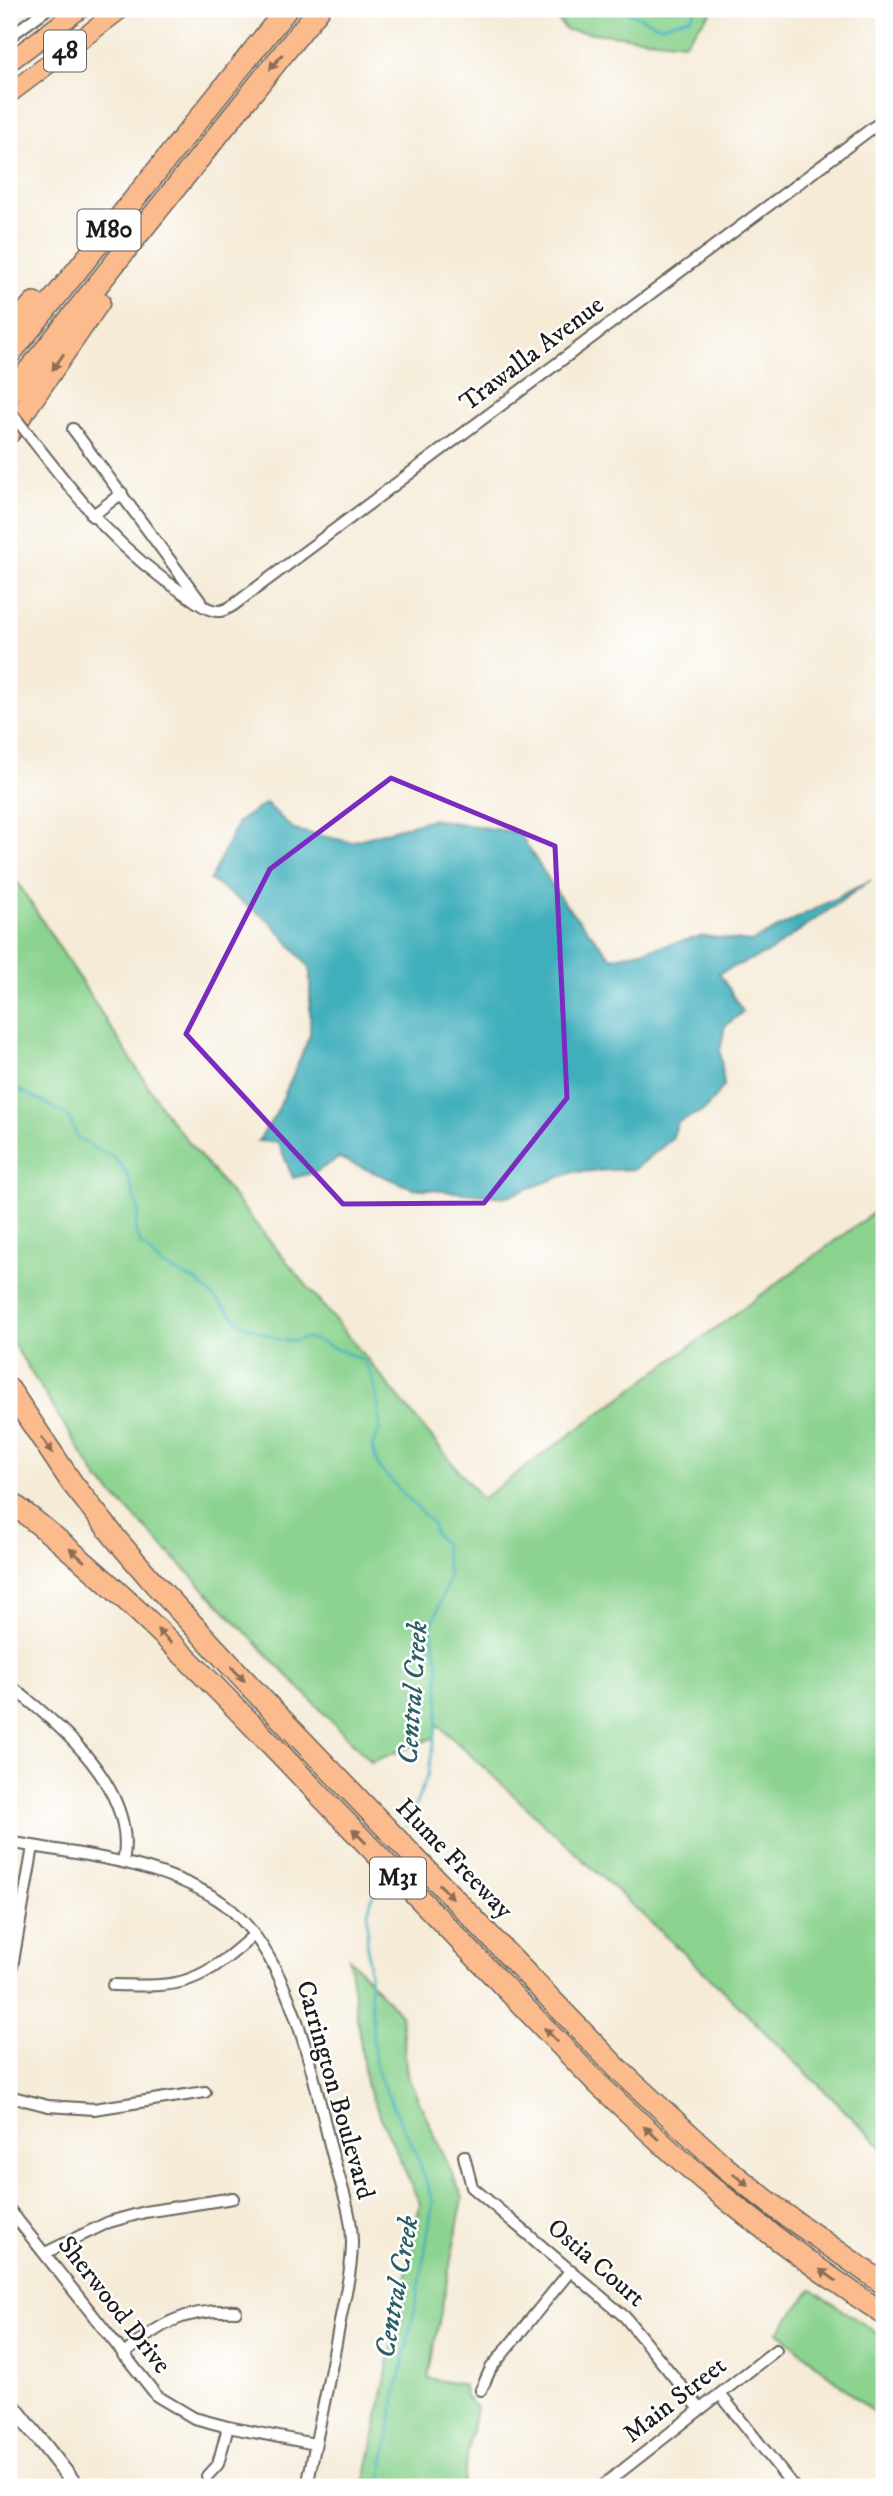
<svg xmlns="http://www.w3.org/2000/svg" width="893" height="2496" font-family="'IM FELL DW Pica',serif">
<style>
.green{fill:#8bd38f;stroke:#547856;stroke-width:2}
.water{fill:#40afbc;stroke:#2e666c;stroke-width:2}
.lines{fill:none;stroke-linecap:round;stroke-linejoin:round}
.stream{stroke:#40afbc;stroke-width:2.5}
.minor-casing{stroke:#68645d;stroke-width:14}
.tertiary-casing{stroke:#68645d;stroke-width:18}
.primary-casing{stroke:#68645d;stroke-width:21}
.motorway-casing{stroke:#68645d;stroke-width:24}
.minor{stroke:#fff;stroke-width:10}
.tertiary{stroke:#fff;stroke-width:14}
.primary{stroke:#fbbb8d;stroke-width:18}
.motorway{stroke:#fbbb8d;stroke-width:21}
.minor-bridge-casing{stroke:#68645d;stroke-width:14;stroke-linecap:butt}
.minor-bridge{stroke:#fff;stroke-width:10}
.oneway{fill:#8c6c54}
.marked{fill:none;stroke:#7b2cbf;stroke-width:5;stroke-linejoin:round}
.labels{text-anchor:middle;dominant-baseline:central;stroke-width:5;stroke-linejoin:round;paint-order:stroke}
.shield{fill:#fff;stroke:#606060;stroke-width:2}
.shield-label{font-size:24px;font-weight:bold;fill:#1c1c1c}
.street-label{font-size:26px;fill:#1c1c1c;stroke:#fff}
.water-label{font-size:28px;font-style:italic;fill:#2c5e64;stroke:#fff}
</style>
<rect width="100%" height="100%" fill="#fff"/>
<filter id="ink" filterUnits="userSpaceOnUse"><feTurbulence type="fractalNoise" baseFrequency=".0143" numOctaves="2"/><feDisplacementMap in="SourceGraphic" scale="14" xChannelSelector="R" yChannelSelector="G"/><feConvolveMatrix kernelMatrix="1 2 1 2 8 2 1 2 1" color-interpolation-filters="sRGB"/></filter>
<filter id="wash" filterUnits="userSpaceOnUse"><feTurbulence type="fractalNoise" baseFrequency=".00686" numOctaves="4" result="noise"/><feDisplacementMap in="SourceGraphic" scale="28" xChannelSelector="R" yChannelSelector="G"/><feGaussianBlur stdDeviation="1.57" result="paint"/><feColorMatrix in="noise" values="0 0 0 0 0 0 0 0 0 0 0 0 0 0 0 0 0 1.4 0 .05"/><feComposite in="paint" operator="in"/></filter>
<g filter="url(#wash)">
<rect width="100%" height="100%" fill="#f5ebd7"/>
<path class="green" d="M 549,9 L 714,9 L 684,43 L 566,30 Z
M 9,869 L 168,1117 L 482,1499 L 884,1205 L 884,2149 L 703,1971 L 437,1724 L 435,1737 L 371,1762 L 98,1479 L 9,1337 Z
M 349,1958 L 401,2015 L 407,2075 L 463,2198 L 428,2378 L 464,2385 L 465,2397 L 476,2407 L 462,2484 L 457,2487 L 364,2487 L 420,2204 L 366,2084 Z
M 812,2289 L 884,2338 L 884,2421 L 778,2332 Z"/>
<path class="water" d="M 266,803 L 294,830 L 351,842 L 432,819 L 519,833 L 563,902 L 612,958 L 703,936 L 751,942 L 871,880 L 769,952 L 719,973 L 743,1012 L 725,1026 L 720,1050 L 724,1086 L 705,1110 L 678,1122 L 672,1139 L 635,1169 L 574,1172 L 505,1197 L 412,1188 L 339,1158 L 316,1172 L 293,1178 L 278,1142 L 258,1141 L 277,1112 L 310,1035 L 310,968 L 271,922 L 210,880 L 238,822 Z"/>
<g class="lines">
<path class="stream" d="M 621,9 L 660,26 L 691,17 L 697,9
M 9,1086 L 32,1096 L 68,1116 L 78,1138 L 90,1146 L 112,1156 L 120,1164 L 128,1177 L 139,1211 L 135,1230 L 140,1243 L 162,1265 L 198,1282 L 242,1324 L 280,1340 L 295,1341 L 307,1338 L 317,1341 L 363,1360 L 372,1377 L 378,1404 L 380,1428 L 372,1447 L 379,1468 L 432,1523 L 435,1534 L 444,1544 L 449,1579 L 431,1628 L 438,1662 L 439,1705 L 435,1737 L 428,1774 L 407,1826
M 373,1895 L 368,1912 L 367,1940 L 375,2061 L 381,2081 L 416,2153 L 433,2202 L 418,2293 L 396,2395 L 380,2487"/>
</g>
</g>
<g filter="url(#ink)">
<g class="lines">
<defs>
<path id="minor" d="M 9,37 L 47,9
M 73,429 L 200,601
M 31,438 C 81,502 117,550 186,595 C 196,601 208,612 220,611 C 227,610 233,606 239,601 L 875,126 L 884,123
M 92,516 L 122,493
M 9,1685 C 60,1724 138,1790 123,1862
M 9,1842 C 80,1855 154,1860 217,1899 C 289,1945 312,2072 331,2149 C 339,2179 352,2212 352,2242 C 352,2267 346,2292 341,2316 C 331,2373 318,2430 307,2487
M 9,1984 L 33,1847
M 113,1985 C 137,1985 167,1988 190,1979 C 215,1970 234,1952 254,1935
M 9,2096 L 48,2106 L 94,2109 L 205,2092
M 464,2156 L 472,2187 L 625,2317 L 700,2409
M 9,2209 L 157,2396 L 194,2418 L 228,2427 L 315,2444
M 45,2253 L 109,2222 L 145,2212 L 233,2198
M 123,2355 C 161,2322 185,2309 236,2311
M 481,2390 L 491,2368 L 571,2270
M 720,2394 L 794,2487
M 207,2476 L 218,2464 L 228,2427
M 601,2487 L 776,2350"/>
<path id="tertiary" d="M 9,2401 L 77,2487"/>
<path id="primary" d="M 9,62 L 80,9
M 9,94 L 121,9"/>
<path id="motorway" d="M 9,331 L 34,303
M 9,355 L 287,9
M 9,395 L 319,9
M 9,433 L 99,302
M 9,1389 L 72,1483 L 117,1540 L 153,1582 L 263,1700 L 617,2068 L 726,2168 L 780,2211 L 884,2284
M 9,1501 C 120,1585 216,1687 312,1787 C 407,1887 503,1985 598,2084 C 634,2117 669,2151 706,2182 C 762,2230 823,2273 884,2314"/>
</defs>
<use href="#minor" class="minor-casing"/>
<use href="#tertiary" class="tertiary-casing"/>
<use href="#primary" class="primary-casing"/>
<use href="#motorway" class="motorway-casing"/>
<use href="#minor" class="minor"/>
<use href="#tertiary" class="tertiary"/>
<use href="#primary" class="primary"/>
<use href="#motorway" class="motorway"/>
<defs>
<path id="minor-bridge" d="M 9,410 L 31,438"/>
</defs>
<use href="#minor-bridge" class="minor-bridge-casing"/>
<use href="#minor-bridge" class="minor-bridge"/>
</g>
<defs><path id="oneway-solid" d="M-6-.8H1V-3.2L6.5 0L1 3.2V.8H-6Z" transform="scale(1.75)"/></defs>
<g class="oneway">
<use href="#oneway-solid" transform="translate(276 62) rotate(129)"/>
<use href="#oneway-solid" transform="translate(58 362) rotate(125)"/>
<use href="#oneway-solid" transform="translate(47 1445) rotate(56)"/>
<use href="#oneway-solid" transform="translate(77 1555) rotate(-139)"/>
<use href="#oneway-solid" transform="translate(164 1636) rotate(-135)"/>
<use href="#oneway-solid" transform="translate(238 1674) rotate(47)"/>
<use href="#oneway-solid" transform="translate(359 1836) rotate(-134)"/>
<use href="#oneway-solid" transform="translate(446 1891) rotate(46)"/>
<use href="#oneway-solid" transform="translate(551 2035) rotate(-134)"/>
<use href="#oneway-solid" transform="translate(651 2133) rotate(-138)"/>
<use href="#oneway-solid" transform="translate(741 2180) rotate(38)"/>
<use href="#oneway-solid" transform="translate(828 2275) rotate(-145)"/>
</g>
</g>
<path class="marked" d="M 391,778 L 555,846 L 567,1098 L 484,1203 L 343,1204 L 186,1034 L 270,869 Z"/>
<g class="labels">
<g class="shield">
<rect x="44" y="30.5" width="42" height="41" rx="5"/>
<rect x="77.5" y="209.5" width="63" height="41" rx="5"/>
<rect x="370" y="1857.5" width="56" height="41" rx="5"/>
</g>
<g class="shield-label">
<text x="65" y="51">48</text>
<text x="109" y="230">M80</text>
<text x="398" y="1878">M31</text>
</g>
<g class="street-label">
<text transform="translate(532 354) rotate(-37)">Trawalla Avenue</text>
<text transform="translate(454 1859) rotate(46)">Hume Freeway</text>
<text transform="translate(335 2090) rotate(74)">Carrington Boulevard</text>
<text transform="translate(596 2263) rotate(41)">Ostia Court</text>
<text transform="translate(114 2305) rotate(52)">Sherwood Drive</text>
<text transform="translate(675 2400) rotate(-38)">Main Street</text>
</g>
<g class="water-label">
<text transform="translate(413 1693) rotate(-86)">Central Creek</text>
<text transform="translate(397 2287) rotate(-80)">Central Creek</text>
</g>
</g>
<rect width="893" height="2496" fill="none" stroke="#fff" stroke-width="35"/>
</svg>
